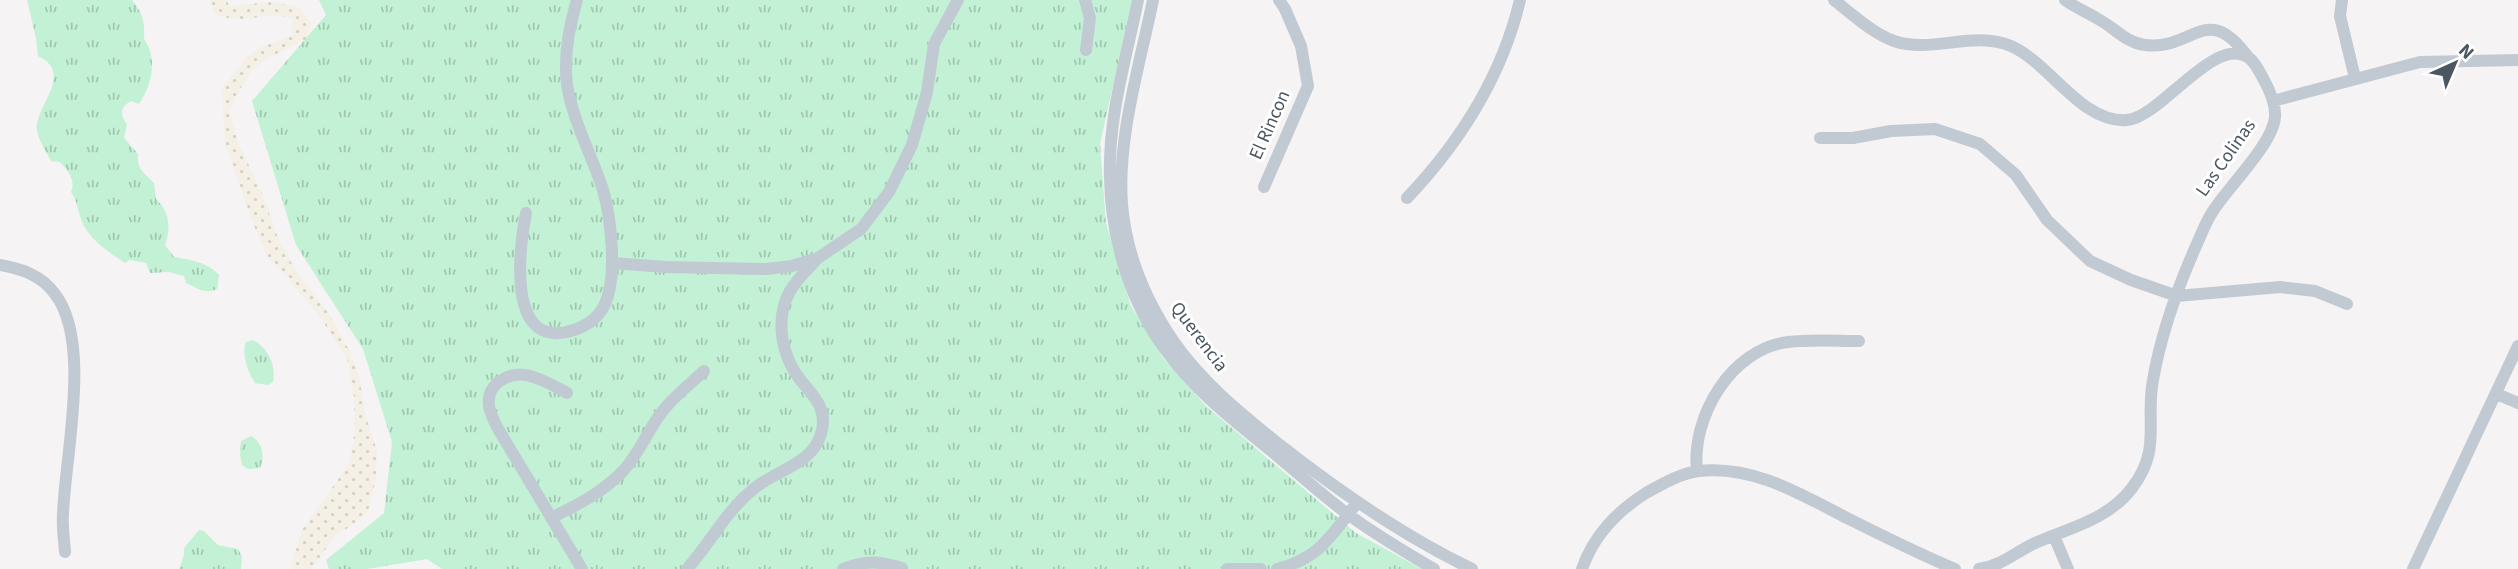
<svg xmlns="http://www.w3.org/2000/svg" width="2518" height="569" font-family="'Source Sans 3',sans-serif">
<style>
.grass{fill:url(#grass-tufts)}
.sand{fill:url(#sand-dots)}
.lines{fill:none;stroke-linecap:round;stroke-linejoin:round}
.minor{stroke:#c1cad2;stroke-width:12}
.labels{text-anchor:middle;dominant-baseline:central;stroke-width:6;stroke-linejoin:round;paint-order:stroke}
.street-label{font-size:19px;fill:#4a5661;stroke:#fff}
</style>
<defs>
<pattern id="grass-tufts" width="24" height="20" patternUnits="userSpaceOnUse" patternTransform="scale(1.75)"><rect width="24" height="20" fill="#c3f1d5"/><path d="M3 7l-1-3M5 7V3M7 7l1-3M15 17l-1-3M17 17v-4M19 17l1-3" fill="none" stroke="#a0c6b0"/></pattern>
<pattern id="sand-dots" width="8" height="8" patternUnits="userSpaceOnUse" patternTransform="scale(1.75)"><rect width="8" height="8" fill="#f5f0e5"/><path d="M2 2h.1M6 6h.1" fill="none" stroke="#d4d0c7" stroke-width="1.8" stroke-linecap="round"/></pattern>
</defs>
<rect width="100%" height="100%" fill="#f5f3f3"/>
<path class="grass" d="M 27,0 L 132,0 C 143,13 145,22 144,39 C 158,58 152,85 139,104 L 131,101 C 121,106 119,115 127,124 L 124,138 L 138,154 C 137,170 144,172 154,183 L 156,199 C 170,212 171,228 165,245 L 174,257 C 189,259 209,263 219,275 L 217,289 C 205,295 198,288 186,283 L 184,276 L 169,272 L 150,273 L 146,263 L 129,260 L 125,263 C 109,252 92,242 83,224 C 78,213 78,202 71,192 C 76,180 68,171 60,162 L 51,161 C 46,151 35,136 37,124 C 41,101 72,72 38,56 L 36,38 Z
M 319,0 L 1132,0 L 1100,144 L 1106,223 L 1131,306 L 1163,358 L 1206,406 L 1356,533 L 1422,569 L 442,569 L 427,559 L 367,569 L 329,569 L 326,560 L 384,513 L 392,442 L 363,349 L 296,245 L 252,101 L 326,15 Z
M 252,340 C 267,345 277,367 273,382 L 268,385 L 255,383 C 248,372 241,354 246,342 Z
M 251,436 C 263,443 265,456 260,468 L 248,469 L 242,465 L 240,455 L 241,441 Z
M 199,530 L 204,531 L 218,545 L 238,549 L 242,557 L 241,569 L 179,569 L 184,555 L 184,548 Z"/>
<path class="sand" d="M 210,0 L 227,0 L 229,6 L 272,2 L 300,8 L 311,23 L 306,39 C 293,47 279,52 267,59 C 247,70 238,93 229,112 L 238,142 L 262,194 L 277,235 L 295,270 L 327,311 L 349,350 L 359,376 L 365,413 L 377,451 L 376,478 L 369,508 L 360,520 L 335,536 L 311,569 L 290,569 L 302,530 L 349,464 L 355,431 L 354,396 L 347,359 L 320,317 L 288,278 L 269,259 L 255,228 L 225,144 L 222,88 L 248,56 L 259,48 L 292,36 L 293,19 C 267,10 259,20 237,19 C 229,19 221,16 214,14 Z"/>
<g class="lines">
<path class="minor" d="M 1085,0 L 1090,18 L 1086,50
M 1138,0 C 1126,59 1108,117 1110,178 C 1111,238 1130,303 1167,352 C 1196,392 1237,423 1275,454 C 1299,474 1323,496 1349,515 C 1376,535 1405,552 1434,569
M 1153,0 C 1140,64 1117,138 1122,204 C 1126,254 1146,301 1174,342 C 1201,381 1239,412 1276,442 C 1337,490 1401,535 1472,569
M 1834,0 C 1852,14 1872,33 1894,41 C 1933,54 1973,30 2011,46 C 2050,63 2082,124 2127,120 C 2161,117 2213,36 2248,57 C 2255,62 2260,72 2264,80 C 2270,91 2276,104 2275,117 C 2273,144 2228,187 2213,211 C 2206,221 2201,235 2196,246 C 2177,289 2161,334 2153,380 C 2145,422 2162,449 2132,488 C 2108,520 2069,528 2035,543 C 2014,553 2003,565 1979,569
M 2065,0 C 2076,8 2087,12 2098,19 C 2114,27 2126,43 2145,45 C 2194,51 2206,0 2248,57
M 2342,0 L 2340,16 L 2355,78
M 2273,101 L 2420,62 L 2518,60
M 1820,138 L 1853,138 L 1891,131 L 1935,129 L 1980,144 L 2016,175 L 2047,220 L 2090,261 L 2131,280 L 2177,296 L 2280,287 L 2315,291 L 2347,304
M 1264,187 L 1308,86 L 1301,46 L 1285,9 L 1279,0
M 1407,198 C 1461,141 1502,76 1520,0
M 526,213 C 520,245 506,345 566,332 C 582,329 597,320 604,306 C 618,278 611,218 603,190 C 593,158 576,128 569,95 C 562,64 568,30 577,0
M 612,263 L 666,267 L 767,269 L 792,266 L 818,258 L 861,229 L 889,192 L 912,145 L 927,92 L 934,44 L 958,0
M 0,265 C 22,269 41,275 55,294 C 92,342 65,456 63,514 C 62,526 64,539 65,552
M 567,393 C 555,386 540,378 526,375 C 507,372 486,385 489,406 C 490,413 494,421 497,427 L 582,569
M 2497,394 L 2518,403
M 1697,471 C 1691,417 1731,349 1788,342 C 1811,339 1836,341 1859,341
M 551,518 C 577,505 602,493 623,471 C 640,453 647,431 662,412 C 673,397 690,384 704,371
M 2054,536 L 2068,569
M 687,569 C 711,542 727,509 756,487 C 779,469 812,464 821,434 C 828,411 816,398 802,382 C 782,358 774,320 790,291 C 797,279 808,269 818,258
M 843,569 C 866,560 879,561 902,568
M 1227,569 L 1261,569
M 1277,569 C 1317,559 1329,539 1353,508
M 1582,569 C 1593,537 1617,511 1646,493 C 1662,484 1681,473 1699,471 C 1754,465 1802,495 1849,519 C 1883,536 1919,554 1955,569
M 2413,569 L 2518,346"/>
</g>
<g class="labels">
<g class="street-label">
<text transform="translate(1270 125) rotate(-66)">El Rincon</text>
<text transform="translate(2226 158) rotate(-55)">Las Colinas</text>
<text transform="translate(1199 337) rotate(53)">Querencia</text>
</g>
</g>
<g transform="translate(2455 63) rotate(44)" stroke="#ffffff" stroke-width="5" paint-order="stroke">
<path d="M0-5L12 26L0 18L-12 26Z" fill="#4a5661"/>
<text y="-10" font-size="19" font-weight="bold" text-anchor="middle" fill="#4a5661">N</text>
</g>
</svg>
